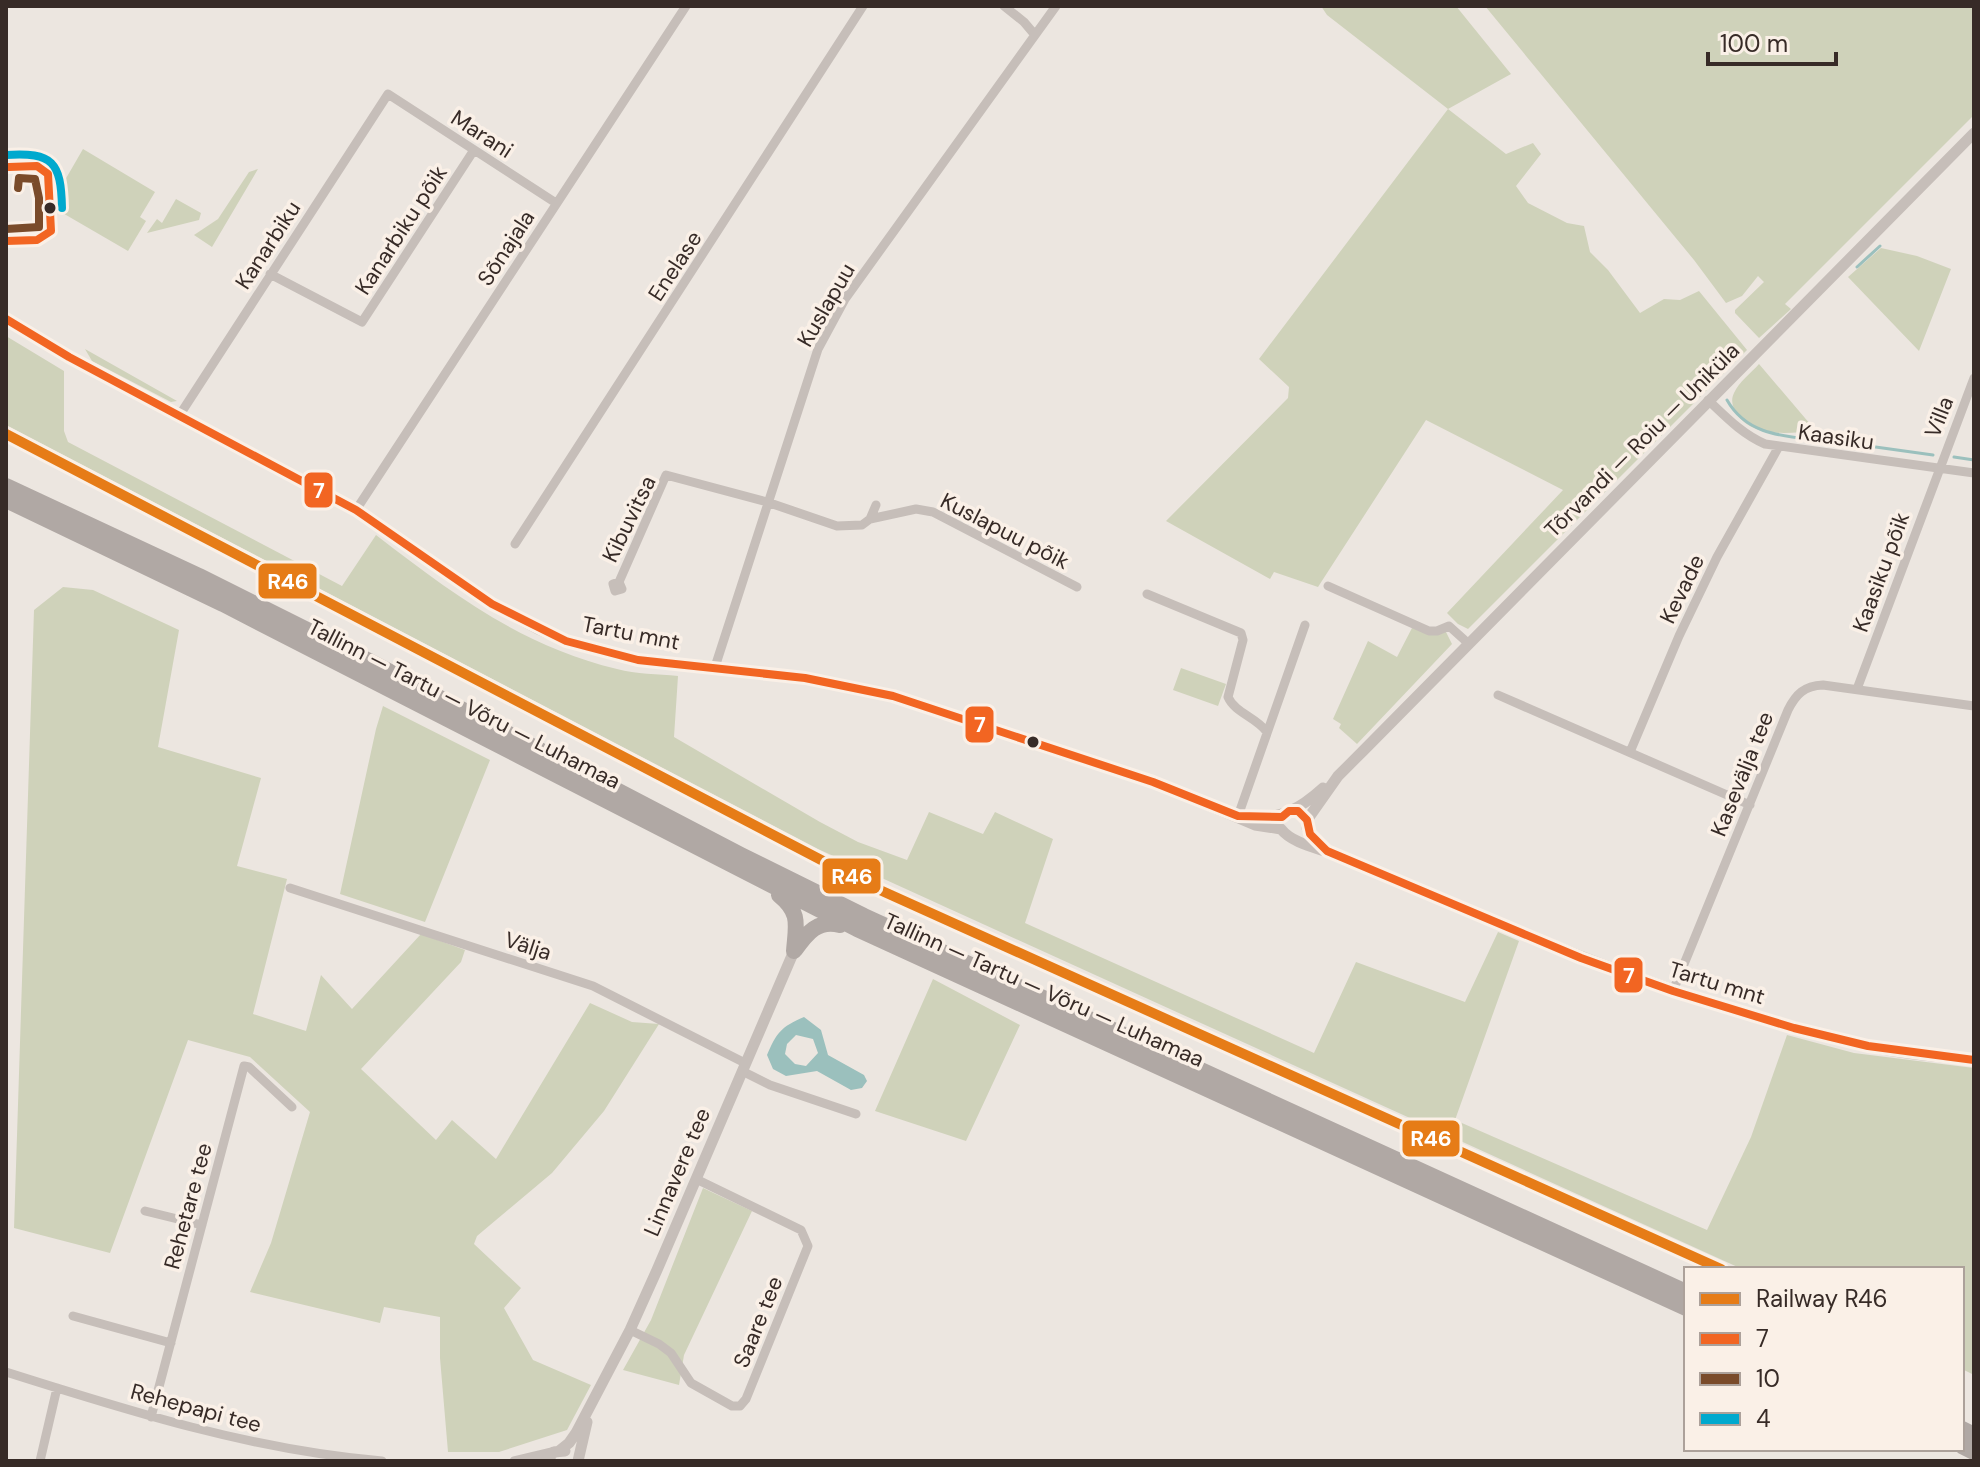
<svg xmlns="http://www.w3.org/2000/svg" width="1980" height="1467" font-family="'DM Sans',sans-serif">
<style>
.green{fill:#cfd2ba}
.water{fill:#9bc0bd;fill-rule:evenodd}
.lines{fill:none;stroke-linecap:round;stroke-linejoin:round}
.stream{stroke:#9bc0bd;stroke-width:3}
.minor{stroke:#c6beb9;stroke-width:9}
.tertiary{stroke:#c6beb9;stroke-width:11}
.trunk{stroke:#b0a8a4;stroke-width:16}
.bus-1-casing{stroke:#faf0e7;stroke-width:14}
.bus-2-casing{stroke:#faf0e7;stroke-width:14}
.bus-3-casing{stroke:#faf0e7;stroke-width:14}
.bus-1{stroke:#f26522;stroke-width:8}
.bus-2{stroke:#7a4b2a;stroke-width:8}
.bus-3{stroke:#00a9ce;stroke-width:8}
.rail-1-casing{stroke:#faf0e7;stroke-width:16}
.rail-1{stroke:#e67c17;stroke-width:10}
.bus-dot{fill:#372b27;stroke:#faf0e7;stroke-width:3}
.labels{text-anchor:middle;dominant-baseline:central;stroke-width:7;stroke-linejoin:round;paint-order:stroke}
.street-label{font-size:22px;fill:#372b27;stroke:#faf0e7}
.line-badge{stroke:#faf0e7;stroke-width:3}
.badge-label{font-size:22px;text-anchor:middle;font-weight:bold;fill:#fff}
</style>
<rect width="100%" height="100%" fill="#ece6e0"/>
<path class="green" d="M 1321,6 L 1456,6 L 1511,74 L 1448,109 L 1506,154 L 1533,143 L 1541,154 L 1516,186 L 1528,203 L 1567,223 L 1584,226 L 1590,252 L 1608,270 L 1640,313 L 1664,299 L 1680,300 L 1699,291 L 1747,350 L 1468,629 L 1458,624 L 1447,613 L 1563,490 L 1426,420 L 1318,587 L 1274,572 L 1270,579 L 1166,521 L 1288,398 L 1289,387 L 1259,359 L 1448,109 L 1327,15 Z
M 1485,6 L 1974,6 L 1974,115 L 1785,304 L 1791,309 L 1759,338 L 1735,313 L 1735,310 L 1764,282 L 1758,276 L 1742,296 L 1726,303 L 1694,260 Z
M 83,149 L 155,192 L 140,217 L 146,221 L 128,251 L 54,208 L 53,191 L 61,187 Z
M 258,169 L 212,247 L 194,235 L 218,219 L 249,172 Z
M 176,199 L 201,213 L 199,220 L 147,233 L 157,219 L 162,223 Z
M 1881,248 L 1917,256 L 1951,269 L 1919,351 L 1848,277 Z
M 6,336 L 64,371 L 64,431 L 68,442 L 342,586 L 376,535 C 453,594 521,646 617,669 C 636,674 658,674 678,676 L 674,737 L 820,822 L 858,842 L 907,860 L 929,812 L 983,834 L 995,812 L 1053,839 L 1025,923 L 1314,1053 L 1356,962 L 1465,1002 L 1498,932 L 1519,941 L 1455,1120 L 1707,1230 L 1751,1137 L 1787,1035 L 1854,1053 L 1974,1068 L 1974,1375 L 1962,1369 L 1962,1269 L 1742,1269 L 818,849 L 6,425 Z
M 85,349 L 177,401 L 171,402 L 92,361 Z
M 1759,364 L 1816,431 C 1788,433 1751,439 1735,411 C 1732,405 1731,399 1734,393 C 1739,382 1751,373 1759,364 Z
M 63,587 L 93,590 L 179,630 L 158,747 L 261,778 L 237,866 L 287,879 L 253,1014 L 306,1031 L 321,975 L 352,1009 L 421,934 L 465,950 L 461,962 L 361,1069 L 436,1140 L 452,1120 L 496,1159 L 590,1003 L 632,1022 L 659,1024 L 604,1111 L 552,1173 L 477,1236 L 474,1244 L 521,1288 L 504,1308 L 533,1360 L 591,1385 L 567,1430 L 499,1452 L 448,1452 L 440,1358 L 440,1317 L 384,1307 L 380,1323 L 250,1292 L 271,1243 L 310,1112 L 250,1057 L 188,1040 L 110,1253 L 14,1228 L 34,610 Z
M 1412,628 L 1446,632 L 1452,644 L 1357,744 L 1339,728 L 1341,724 L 1333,719 L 1368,641 L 1397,657 Z
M 1181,668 L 1226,684 L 1218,706 L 1173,690 Z
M 383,706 L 490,760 L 425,922 L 340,894 L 376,729 Z
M 933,979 L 1020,1025 L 966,1141 L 875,1111 Z
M 703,1188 L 752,1211 L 684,1355 L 679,1385 L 623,1370 L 651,1320 Z"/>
<path class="water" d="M 804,1017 L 821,1030 L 828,1055 L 864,1075 L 867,1081 L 862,1088 L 851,1090 L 817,1071 L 786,1076 L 773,1069 L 767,1055 C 777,1032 781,1027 804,1017 ZM 796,1035 L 813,1039 L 818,1053 L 806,1066 L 795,1064 L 785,1054 L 787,1044 Z"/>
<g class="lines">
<path class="stream" d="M 1857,267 L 1880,246
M 1727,400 C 1748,437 1787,436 1824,441
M 1854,444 L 1933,455
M 1954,457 L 1974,460"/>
<path class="minor" d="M 1004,6 L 1024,22 L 1035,35
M 270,274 L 362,322 L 474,150
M 1708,400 C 1726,417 1742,434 1765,444 L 1974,473
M 179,416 L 388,94 L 556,203
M 356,510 L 686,6
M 870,519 L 916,509 L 933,512 L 1077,587
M 515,544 L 863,6
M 619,582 L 613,584 L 615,591 L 622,589 L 619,582 L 666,475 L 767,502 L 837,526 L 862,525 L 870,519 L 876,505
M 1328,586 L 1429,631 L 1437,631 L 1449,626 L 1469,644
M 1147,594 L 1241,633 L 1243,640 L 1228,697 C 1235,713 1256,717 1267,732
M 715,667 L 818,349 L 845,299 L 1056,6
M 1857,689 L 1974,378
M 1498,695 L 1750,805
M 1630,752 L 1679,636 L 1717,557 L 1778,448
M 1238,816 L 1305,625
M 290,888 L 593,986 L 745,1063
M 1673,991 L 1788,710 C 1796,694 1804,686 1823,685 L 1974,706
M 742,1071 L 770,1085 L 856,1114
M 145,1211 L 202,1225
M 73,1316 L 171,1343
M 630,1330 L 659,1344 L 671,1353 L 691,1383 L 732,1406 L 740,1406 L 746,1399 L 808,1246 L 801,1230 L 696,1179
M 6,1372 C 129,1411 252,1450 382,1461
M 151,1417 L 244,1066 L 249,1067 L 292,1107
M 40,1461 L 57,1388
M 514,1461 L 556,1451"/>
<path class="tertiary" d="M 6,319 L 69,357 L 356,510 L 492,604 L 538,629 L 566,641 L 638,660 L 805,678 L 893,696 L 1153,782 L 1255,825 L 1281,829
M 1250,817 C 1281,820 1301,808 1323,788
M 1307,820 L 1338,776 L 1364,750 L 1974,133
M 1307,828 L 1314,840 L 1323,848
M 1281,829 C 1291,842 1313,847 1328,852 C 1463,909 1596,967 1736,1010 C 1792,1027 1849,1045 1907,1053 C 1929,1056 1952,1058 1974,1060
M 559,1451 L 569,1443 L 576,1433 L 630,1330 L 657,1270 L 794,951
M 546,1461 L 554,1452 L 565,1451
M 578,1461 L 587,1422"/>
<path class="trunk" d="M 6,486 L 199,576 L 369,661 L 741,855 L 864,916 L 1686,1292
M 6,500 L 223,604 L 857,929 L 1686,1308
M 779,895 C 801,913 796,925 794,951
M 795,950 C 807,933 818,919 840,925
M 1962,1429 L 1974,1435
M 1962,1446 L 1974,1452"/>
<defs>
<path id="bus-1" d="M 6,241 L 37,240 L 51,231 L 48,174 L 37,166 L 9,167
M 6,319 L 69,357 L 356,510 L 492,604 L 566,641 L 638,660 L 805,678 L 893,696 L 1153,782 L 1238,816 L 1282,817 L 1289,811 L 1298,811 L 1307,820 L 1310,834 L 1327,851 L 1581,958 L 1673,991 L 1794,1028 L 1868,1046 L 1974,1060"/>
<path id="bus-2" d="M 6,229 L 39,227 L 39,198 L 35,179 L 19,178 L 18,188"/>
<path id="bus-3" d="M 6,155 C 53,152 61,162 62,208"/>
</defs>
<use href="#bus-1" class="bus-1-casing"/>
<use href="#bus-2" class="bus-2-casing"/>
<use href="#bus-3" class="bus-3-casing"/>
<use href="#bus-1" class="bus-1"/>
<use href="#bus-2" class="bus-2"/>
<use href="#bus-3" class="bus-3"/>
<defs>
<path id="rail-1" d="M 6,434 L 871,886 L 1721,1269"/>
</defs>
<use href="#rail-1" class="rail-1-casing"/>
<use href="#rail-1" class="rail-1"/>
</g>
<g class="bus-dot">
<circle cx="50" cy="208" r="7"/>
<circle cx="1033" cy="742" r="7"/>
</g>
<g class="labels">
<g class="street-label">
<text transform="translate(482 134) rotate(33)">Marani</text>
<text transform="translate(401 230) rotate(-57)">Kanarbiku põik</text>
<text transform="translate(268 245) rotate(-57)">Kanarbiku</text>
<text transform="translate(506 248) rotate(-57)">Sõnajala</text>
<text transform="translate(675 266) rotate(-57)">Enelase</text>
<text transform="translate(826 305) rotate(-60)">Kuslapuu</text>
<text transform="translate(1939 417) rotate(-68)">Villa</text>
<text transform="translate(1836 437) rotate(8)">Kaasiku</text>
<text transform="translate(1642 440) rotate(-45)">Tõrvandi — Roiu — Uniküla</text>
<text transform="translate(629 519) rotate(-64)">Kibuvitsa</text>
<text transform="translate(1005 531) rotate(27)">Kuslapuu põik</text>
<text transform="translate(1881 572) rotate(-70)">Kaasiku põik</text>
<text transform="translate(1682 589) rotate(-64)">Kevade</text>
<text transform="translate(631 633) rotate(11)">Tartu mnt</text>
<text transform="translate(464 704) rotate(27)">Tallinn — Tartu — Võru — Luhamaa</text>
<text transform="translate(1742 774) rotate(-68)">Kasevälja tee</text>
<text transform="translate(528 946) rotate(18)">Välja</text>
<text transform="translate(1717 983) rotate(17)">Tartu mnt</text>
<text transform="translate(1044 990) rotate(24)">Tallinn — Tartu — Võru — Luhamaa</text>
<text transform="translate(677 1172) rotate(-67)">Linnavere tee</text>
<text transform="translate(188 1206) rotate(-75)">Rehetare tee</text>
<text transform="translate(758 1322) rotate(-68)">Saare tee</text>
<text transform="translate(196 1408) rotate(15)">Rehepapi tee</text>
</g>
</g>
<g class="line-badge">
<rect x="303" y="471" width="31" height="38" rx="8" fill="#f26522"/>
<rect x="257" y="562" width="61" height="38" rx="8" fill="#e67c17"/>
<rect x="964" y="705" width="31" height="39" rx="8" fill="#f26522"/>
<rect x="821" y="857" width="61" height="38" rx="8" fill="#e67c17"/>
<rect x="1613" y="956" width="31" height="38" rx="8" fill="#f26522"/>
<rect x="1401" y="1119" width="60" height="39" rx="8" fill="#e67c17"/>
</g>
<g class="badge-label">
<text x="319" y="498">7</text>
<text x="288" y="589">R46</text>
<text x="980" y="732">7</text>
<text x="852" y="884">R46</text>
<text x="1629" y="983">7</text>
<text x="1431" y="1146">R46</text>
</g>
<rect width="1980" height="1467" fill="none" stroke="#372b27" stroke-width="16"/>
<rect x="1684" y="1267" width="280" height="184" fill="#faf0e7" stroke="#aca19a" stroke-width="2"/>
<rect x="1700" y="1293" width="40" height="12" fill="#e67c17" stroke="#aca19a" stroke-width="2"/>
<text x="1756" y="1307" font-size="24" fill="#372b27">Railway R46</text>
<rect x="1700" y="1333" width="40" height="12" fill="#f26522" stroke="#aca19a" stroke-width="2"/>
<text x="1756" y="1347" font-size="24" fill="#372b27">7</text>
<rect x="1700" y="1373" width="40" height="12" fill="#7a4b2a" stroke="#aca19a" stroke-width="2"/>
<text x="1756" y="1387" font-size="24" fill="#372b27">10</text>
<rect x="1700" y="1413" width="40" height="12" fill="#00a9ce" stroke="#aca19a" stroke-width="2"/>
<text x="1756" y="1427" font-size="24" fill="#372b27">4</text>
<path d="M1708 52v12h128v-12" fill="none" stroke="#372b27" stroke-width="4"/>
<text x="1720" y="52" font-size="24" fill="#372b27" stroke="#faf0e7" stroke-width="6" paint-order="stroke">100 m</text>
</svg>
